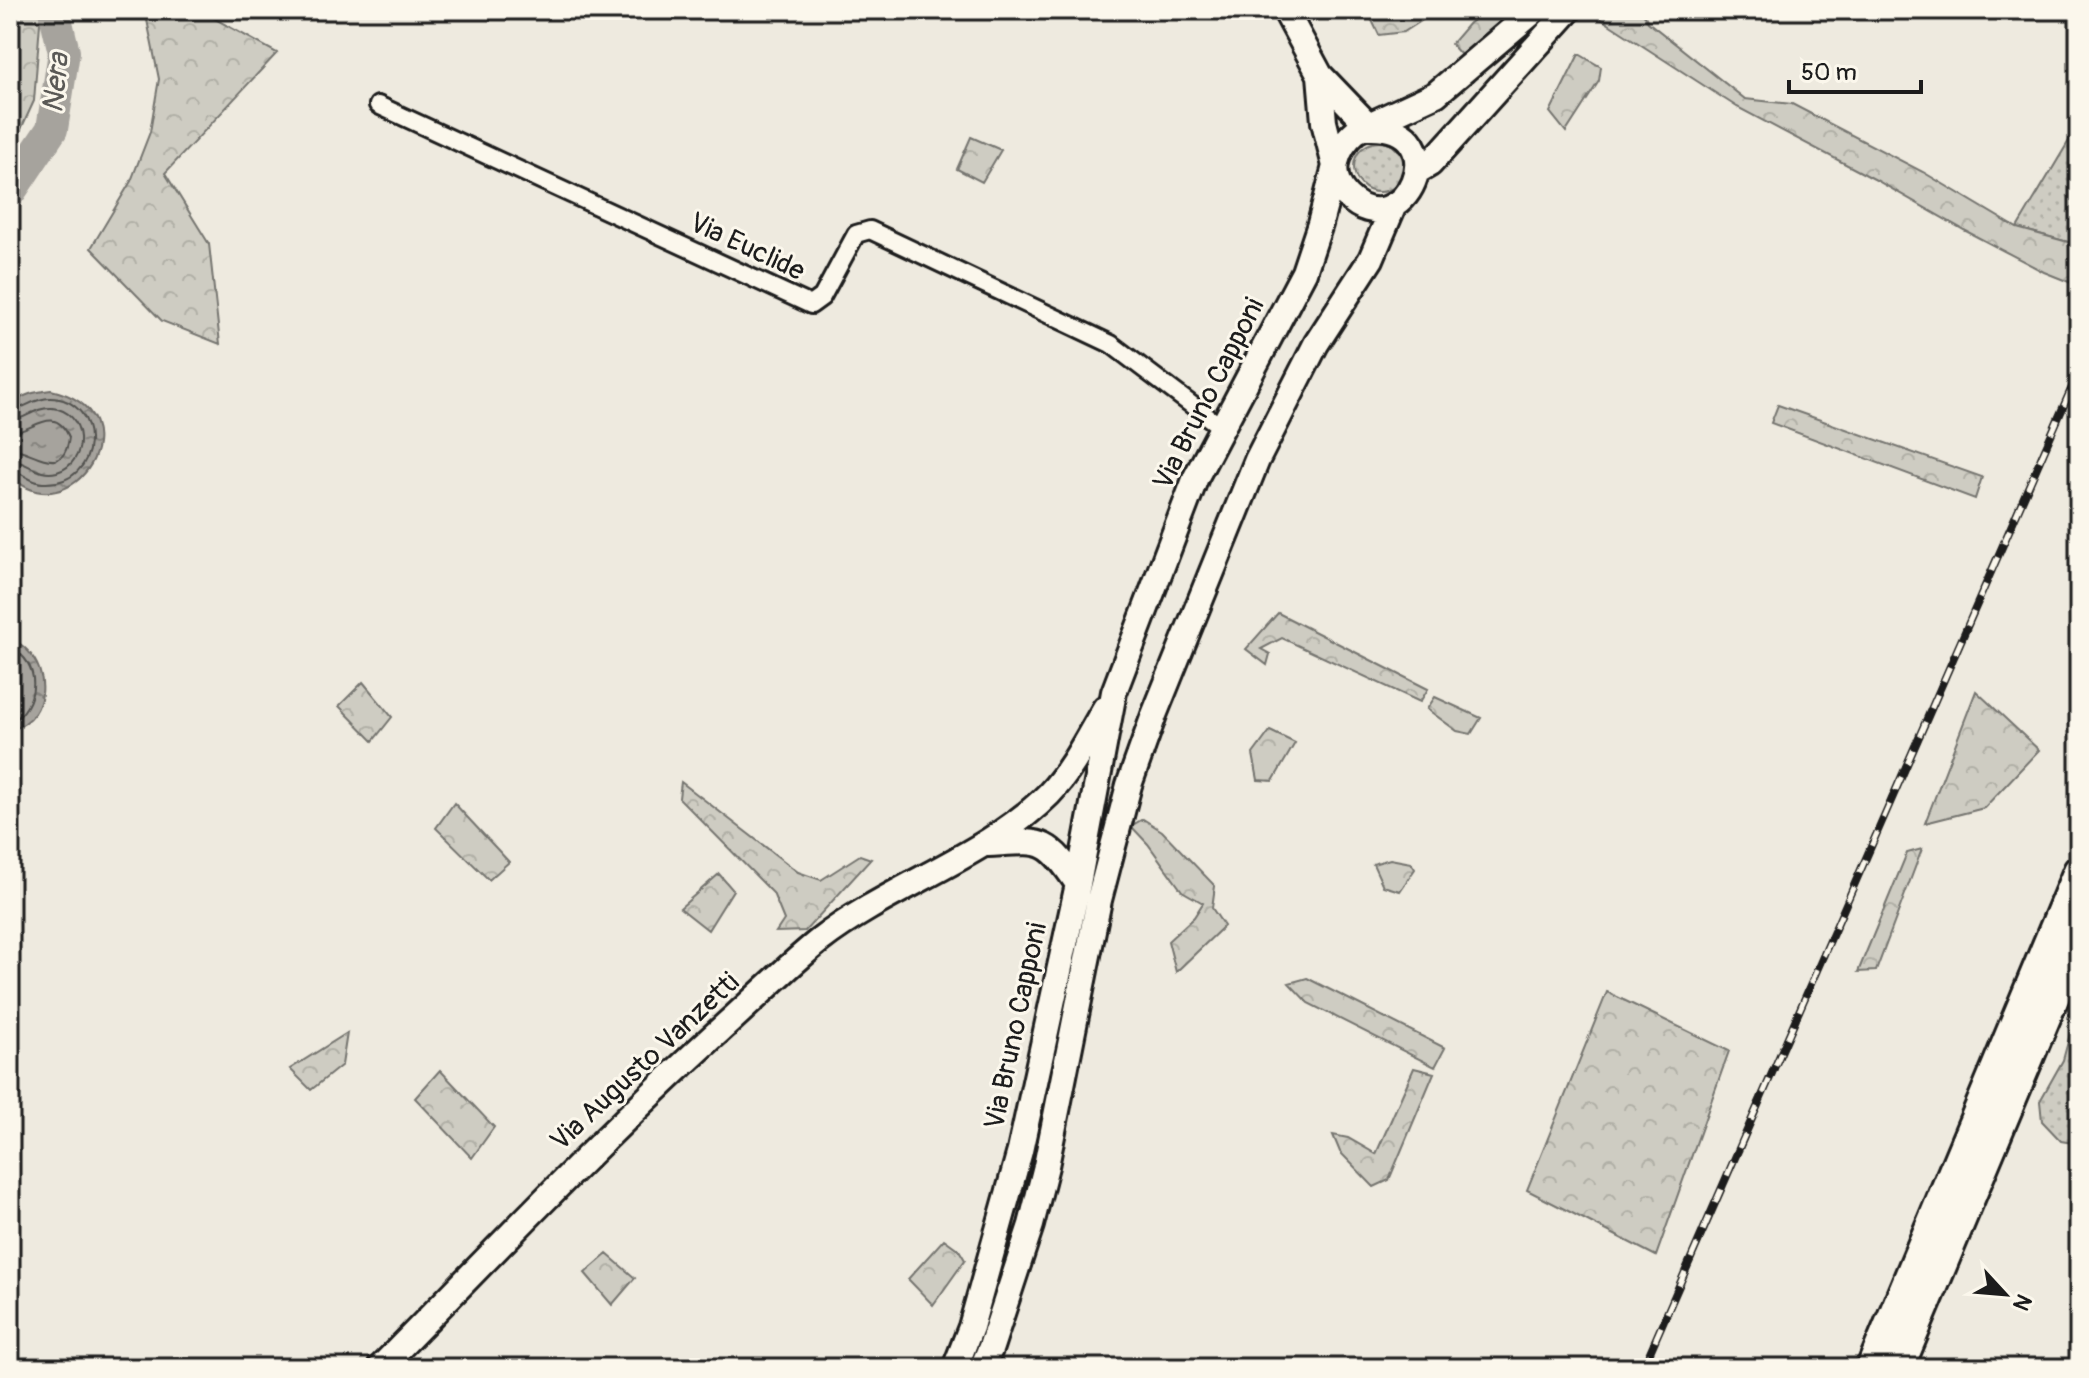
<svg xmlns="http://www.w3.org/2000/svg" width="2089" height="1378" font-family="Pangolin,sans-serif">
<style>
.green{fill:url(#green-dots);stroke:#75746f;stroke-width:2}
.forest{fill:url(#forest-crowns);stroke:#75746f;stroke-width:2}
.water{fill:url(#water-ripples);stroke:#6f6d69;stroke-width:2}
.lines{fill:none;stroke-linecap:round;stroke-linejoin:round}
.shore{stroke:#535250;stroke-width:2}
.river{stroke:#a6a39d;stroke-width:32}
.street-casing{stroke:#1c1c1c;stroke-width:22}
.secondary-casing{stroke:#1c1c1c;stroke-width:30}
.highway-casing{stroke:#1c1c1c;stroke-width:36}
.street{stroke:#fbf7ec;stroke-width:16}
.secondary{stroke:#fbf7ec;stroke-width:24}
.highway{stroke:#fbf7ec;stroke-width:30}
.rail-casing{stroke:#1c1c1c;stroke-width:8}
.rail{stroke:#fbf7ec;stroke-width:5;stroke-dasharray:15;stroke-linecap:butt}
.labels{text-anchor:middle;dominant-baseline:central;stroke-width:6;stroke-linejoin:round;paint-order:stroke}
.street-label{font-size:28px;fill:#1c1c1c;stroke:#fbf7ec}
.water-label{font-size:30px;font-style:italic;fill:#5a5956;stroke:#fbf7ec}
</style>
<defs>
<pattern id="green-dots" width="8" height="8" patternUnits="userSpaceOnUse" patternTransform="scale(2)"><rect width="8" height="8" fill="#ceccc2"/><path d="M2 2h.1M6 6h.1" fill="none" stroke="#b0afa6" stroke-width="1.8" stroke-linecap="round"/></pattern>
<pattern id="forest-crowns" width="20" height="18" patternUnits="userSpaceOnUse" patternTransform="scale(2)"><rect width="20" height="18" fill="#ceccc2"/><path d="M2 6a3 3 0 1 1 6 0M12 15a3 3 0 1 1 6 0" fill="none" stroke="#b0afa6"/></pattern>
<pattern id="water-ripples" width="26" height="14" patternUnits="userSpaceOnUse" patternTransform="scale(2)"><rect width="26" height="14" fill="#a6a39d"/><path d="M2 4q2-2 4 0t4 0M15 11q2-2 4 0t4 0" fill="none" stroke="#86847f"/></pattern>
</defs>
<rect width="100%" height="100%" fill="#eeeadf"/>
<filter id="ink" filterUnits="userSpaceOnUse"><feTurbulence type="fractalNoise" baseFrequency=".0125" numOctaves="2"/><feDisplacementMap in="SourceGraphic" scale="16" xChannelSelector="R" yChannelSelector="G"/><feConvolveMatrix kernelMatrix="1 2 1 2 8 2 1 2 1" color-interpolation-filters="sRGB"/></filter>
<g filter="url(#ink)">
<path class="green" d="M 2079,124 L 2079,245 L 2017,228 Z
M1354 167a25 25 0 1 1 50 0a25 25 0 1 1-50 0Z
M 2079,1001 L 2079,1144 L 2061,1141 L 2042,1121 L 2040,1101 L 2063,1060 Z"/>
<path class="forest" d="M 10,10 L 41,10 L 34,101 L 10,153 Z
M 145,10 L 199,10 L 277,53 L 165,173 L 209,244 L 220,344 L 162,321 L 91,248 L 131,181 L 150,132 L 159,79 Z
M 1367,10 L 1438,10 L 1404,32 L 1379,35 Z
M 1488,10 L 1502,10 L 1508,16 L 1462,56 L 1451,44 L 1469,23 Z
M 1606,10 L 1642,10 L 1648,22 L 1745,99 L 1792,104 L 1923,172 L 2017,228 L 2079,245 L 2079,286 L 2044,272 L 1964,230 L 1876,180 L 1737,107 L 1601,19 Z
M 1579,54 L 1601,67 L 1599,81 L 1566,132 L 1550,112 Z
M 971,137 L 1001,150 L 982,182 L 957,169 Z
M 1778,405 L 1982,477 L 1975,499 L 1771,423 Z
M 1278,613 L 1428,689 L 1420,702 L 1282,638 L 1261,649 L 1270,654 L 1267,665 L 1246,649 Z
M 363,682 L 392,717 L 373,741 L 339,706 Z
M 1976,691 L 2039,750 L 1984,808 L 1925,823 Z
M 1435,697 L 1481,718 L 1471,734 L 1457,731 L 1427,709 Z
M 1270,731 L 1295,743 L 1273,781 L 1258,780 L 1253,754 Z
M 681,782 L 798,872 L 821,880 L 860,855 L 871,859 L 805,931 L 776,932 L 784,920 L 773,893 L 679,798 Z
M 454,803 L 509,862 L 489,880 L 436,828 Z
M 1143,819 L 1162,831 L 1215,886 L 1212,908 L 1224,926 L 1176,972 L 1168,941 L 1194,917 L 1203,903 L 1182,891 L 1148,844 L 1131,826 Z
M 1922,849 L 1876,971 L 1858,972 L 1907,853 Z
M 1390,859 L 1411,863 L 1415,869 L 1400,891 L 1383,886 L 1373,864 Z
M 719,874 L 733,890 L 708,930 L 680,908 Z
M 1307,978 L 1445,1048 L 1435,1067 L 1308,1003 L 1289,983 Z
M 1607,992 L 1729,1051 L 1656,1256 L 1527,1190 Z
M 347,1033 L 342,1065 L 311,1090 L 290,1069 Z
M 1414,1068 L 1434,1073 L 1389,1180 L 1374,1187 L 1340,1152 L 1333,1135 L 1348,1138 L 1376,1154 Z
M 440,1070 L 494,1127 L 472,1158 L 415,1098 Z
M 944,1239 L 959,1250 L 965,1260 L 933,1305 L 908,1279 Z
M 607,1254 L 635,1278 L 612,1305 L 585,1273 Z"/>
<path class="water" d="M 51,390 C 151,413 71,537 10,475 L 10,406 C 22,394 35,392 51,390 Z
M 10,639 C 38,649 52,687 35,713 C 29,722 19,727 10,732 Z"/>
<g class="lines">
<path class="shore" d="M 10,411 C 24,409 34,398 50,398 C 105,399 104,486 43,483 C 30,483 22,471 10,470
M 10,421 C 25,420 35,407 52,408 C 87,411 90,462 57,472 C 37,477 28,461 10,460
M 10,433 C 33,432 54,403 69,437 C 64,481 32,449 10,448
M 10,648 C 43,662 39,707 10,723"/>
<path class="river" d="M 10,192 L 52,129 L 64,52 L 54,10"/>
<defs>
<path id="street" d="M 378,105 L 811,305 L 822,297 L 856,234 L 870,230 L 1111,344 L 1221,427"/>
<path id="secondary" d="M 1285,10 L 1320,75 L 1370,127
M 1370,127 C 1460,125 1403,252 1347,196 C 1326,175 1336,148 1356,131 L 1436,94 L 1535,10
M 1418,171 L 1430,164 L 1569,10
M 988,844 C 1042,841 1046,836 1078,884
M 380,1368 C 495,1251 607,1132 729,1022 C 759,995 788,966 819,941 C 891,885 985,858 1049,794 C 1072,770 1088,737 1105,708
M 955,1368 L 971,1327 L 1020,1151 L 1078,884 L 1114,692 L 1196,477 L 1304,272 L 1320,224 L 1335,166 L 1324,122 L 1320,75
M 982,1368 L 991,1347 L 1031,1225 L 1046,1166 L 1099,900 L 1129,785 L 1154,715 L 1257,460 L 1316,344 L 1371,259 L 1394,205"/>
<path id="highway" d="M 1872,1368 L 2079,871
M 1898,1368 L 2079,936"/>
</defs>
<use href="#street" class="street-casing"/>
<use href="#secondary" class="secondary-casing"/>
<use href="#highway" class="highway-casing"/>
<use href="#street" class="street"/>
<use href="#secondary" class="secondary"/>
<use href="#highway" class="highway"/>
<defs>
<path id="rail" d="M 1643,1368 L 2079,371"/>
</defs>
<use href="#rail" class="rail-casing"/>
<use href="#rail" class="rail"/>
</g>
</g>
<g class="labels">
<g class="street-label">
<text transform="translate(747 247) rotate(25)">Via Euclide</text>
<text transform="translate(1209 394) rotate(-63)">Via Bruno Capponi</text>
<text transform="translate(1016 1026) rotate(-78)">Via Bruno Capponi</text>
<text transform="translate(645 1062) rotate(-43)">Via Augusto Vanzetti</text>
</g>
<g class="water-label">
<text transform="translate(56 83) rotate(-84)">Nera</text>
</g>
</g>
<rect width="2089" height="1378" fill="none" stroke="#fbf7ec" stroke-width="40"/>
<rect x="20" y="20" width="2049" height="1338" fill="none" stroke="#1c1c1c" stroke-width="3" filter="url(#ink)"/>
<g transform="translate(2005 1294) rotate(116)" stroke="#fbf7ec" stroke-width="6" paint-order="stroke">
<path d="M0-6L14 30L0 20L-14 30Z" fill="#1c1c1c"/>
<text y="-12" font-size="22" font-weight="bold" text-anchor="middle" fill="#1c1c1c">N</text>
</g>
<path d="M1789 80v12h132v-12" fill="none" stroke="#1c1c1c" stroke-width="4"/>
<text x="1801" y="80" font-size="24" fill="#1c1c1c" stroke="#fbf7ec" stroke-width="6" paint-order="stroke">50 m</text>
</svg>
